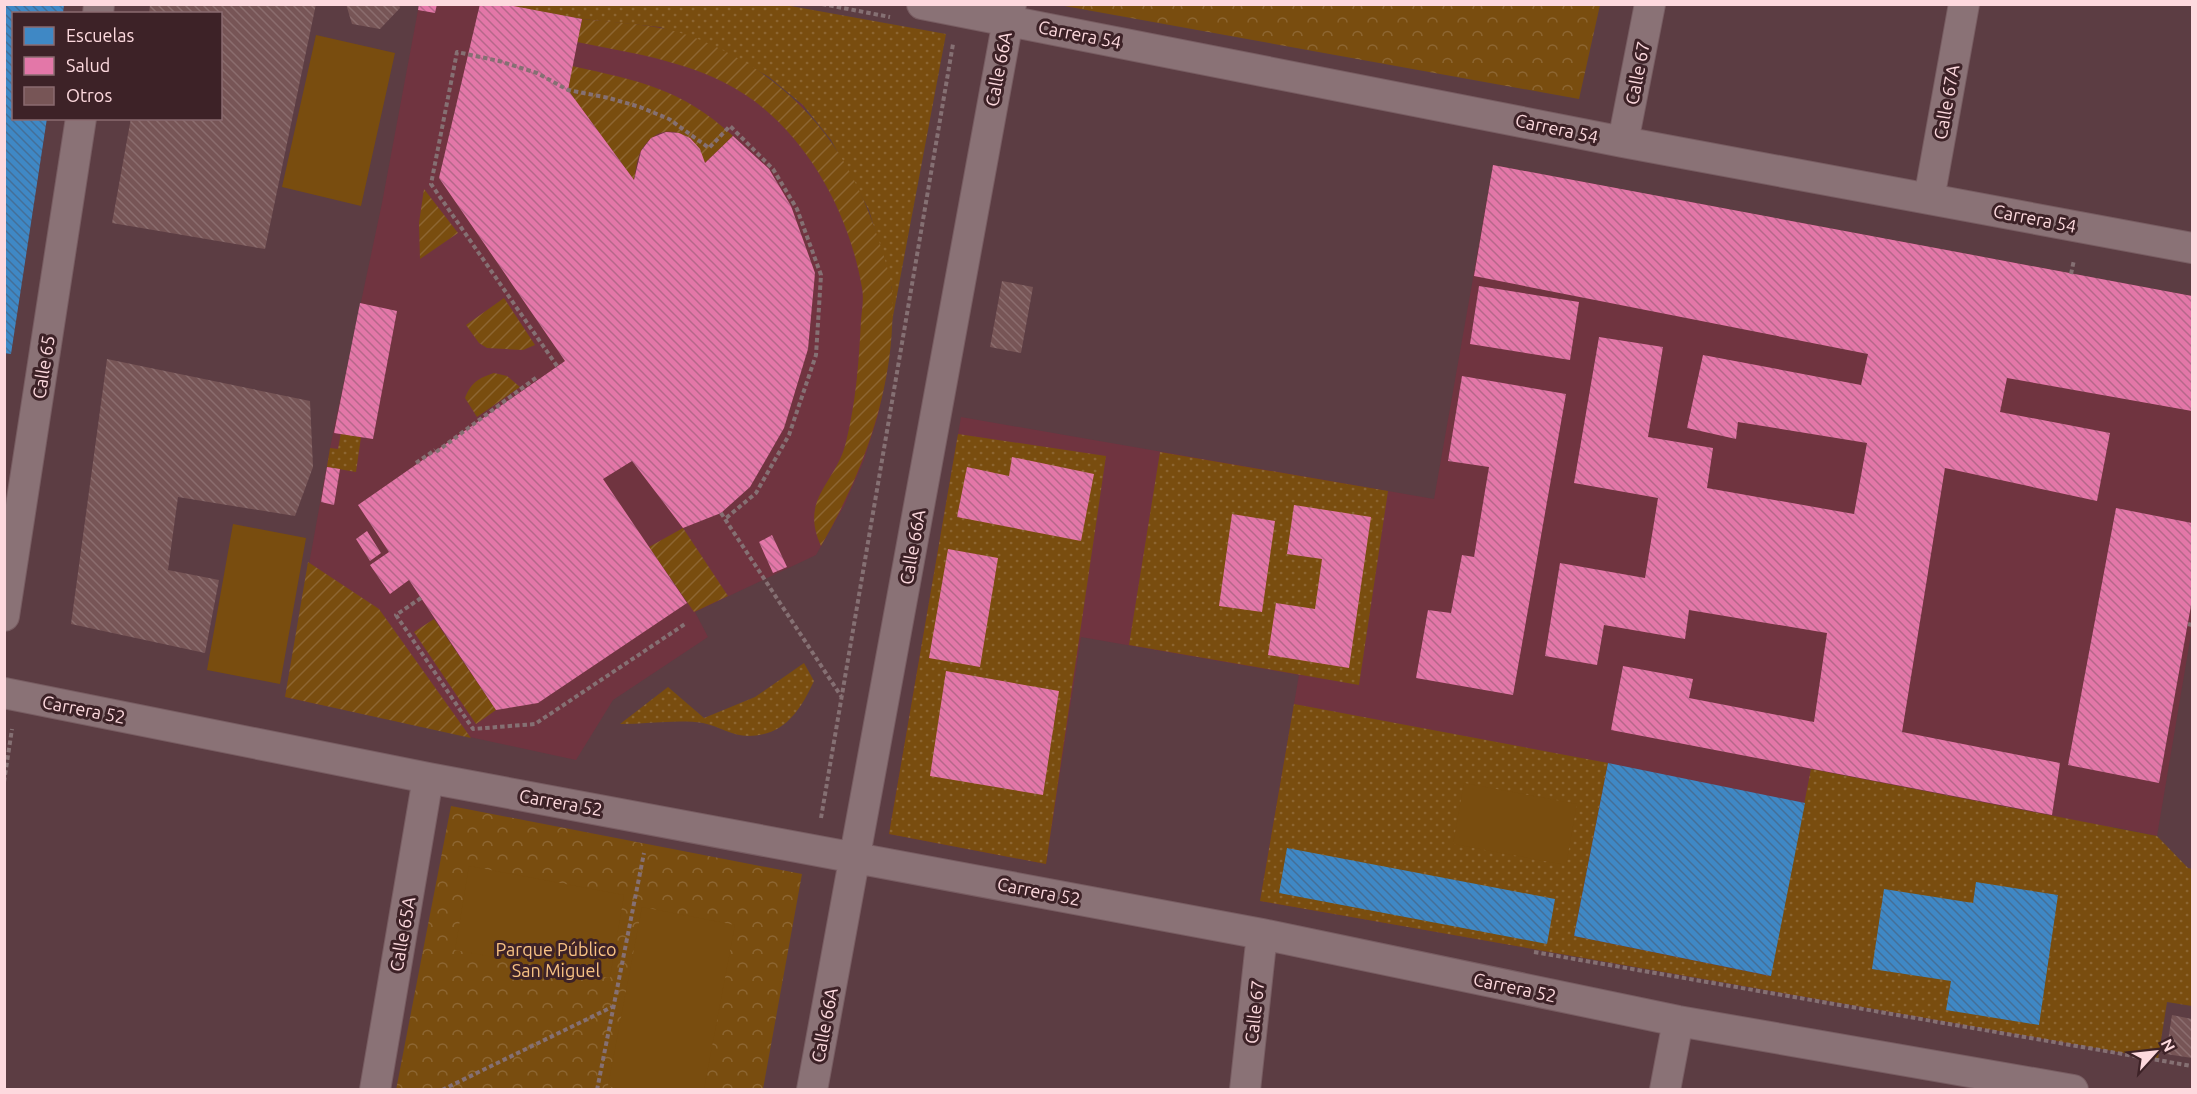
<svg xmlns="http://www.w3.org/2000/svg" width="2197" height="1094" font-family="Ubuntu,sans-serif">
<style>
.built{fill:#703440}
.grass{fill:url(#grass-dots)}
.park{fill:url(#park-crowns)}
.garden{fill:url(#garden-furrows)}
.pitch{fill:#794d0f}
.schools{fill:url(#schools-back-hatch)}
.health{fill:url(#health-back-hatch)}
.building{fill:url(#building-back-hatch)}
.lines{fill:none;stroke-linecap:round;stroke-linejoin:round}
.street-casing{stroke:#785d62;stroke-width:32}
.path{stroke:#857073;stroke-width:4;stroke-dasharray:4.5 3;stroke-linecap:butt}
.street{stroke:#8a7276;stroke-width:30}
.labels{text-anchor:middle;dominant-baseline:central;stroke-width:6;stroke-linejoin:round;paint-order:stroke}
.street-label{font-size:18px;fill:#fdd9de;stroke:#3d2227}
.park-label{font-size:18px;fill:#f8c284;stroke:#3d2227}
</style>
<defs>
<pattern id="grass-dots" width="8" height="8" patternUnits="userSpaceOnUse" patternTransform="scale(1.5)"><rect width="8" height="8" fill="#794d0f"/><path d="M2 2h.1M6 6h.1" fill="none" stroke="#8d6632" stroke-width="1.8" stroke-linecap="round"/></pattern>
<pattern id="park-crowns" width="20" height="18" patternUnits="userSpaceOnUse" patternTransform="scale(1.5)"><rect width="20" height="18" fill="#794d0f"/><path d="M2 6a3 3 0 1 1 6 0M12 15a3 3 0 1 1 6 0" fill="none" stroke="#8d6632"/></pattern>
<pattern id="garden-furrows" width="10" height="10" patternUnits="userSpaceOnUse" patternTransform="scale(1.5)"><rect width="10" height="10" fill="#794d0f"/><path d="M-1 1l2-2M0 10L10 0M9 11l2-2" fill="none" stroke="#8d6632"/></pattern>
<pattern id="schools-back-hatch" width="6" height="6" patternUnits="userSpaceOnUse" patternTransform="scale(1.5)"><rect width="6" height="6" fill="#3f88c5"/><path d="M-1 5l2 2M0 0l6 6M5-1l2 2" fill="none" stroke="#446f98"/></pattern>
<pattern id="health-back-hatch" width="6" height="6" patternUnits="userSpaceOnUse" patternTransform="scale(1.5)"><rect width="6" height="6" fill="#e377a8"/><path d="M-1 5l2 2M0 0l6 6M5-1l2 2" fill="none" stroke="#b6678a"/></pattern>
<pattern id="building-back-hatch" width="6" height="6" patternUnits="userSpaceOnUse" patternTransform="scale(1.5)"><rect width="6" height="6" fill="#775556"/><path d="M-1 5l2 2M0 0l6 6M5-1l2 2" fill="none" stroke="#8b6d6e"/></pattern>
</defs>
<rect width="100%" height="100%" fill="#5c3d43"/>
<path class="built" d="M 419,5 L 503,5 L 582,19 L 659,27 L 803,105 L 891,327 L 887,373 L 878,416 L 864,460 L 844,506 L 816,555 L 695,612 L 708,637 L 613,700 L 576,760 L 285,697 L 330,448 L 382,203 Z
M 1493,165 L 2192,296 L 2192,628 L 2157,836 L 2113,827 L 2078,1045 L 1260,901 L 1299,675 L 1081,637 L 1046,864 L 889,834 L 961,417 L 1434,499 Z"/>
<path class="grass" d="M 504,5 L 785,5 L 946,34 L 891,327 L 892,289 L 869,210 L 831,140 L 803,105 L 769,77 L 732,56 L 660,27 L 582,19 Z
M 341,433 L 361,437 L 356,472 L 327,467 L 330,448 L 338,449 Z
M 958,434 L 1106,456 L 1046,864 L 889,834 Z
M 1160,452 L 1388,491 L 1359,685 L 1129,645 Z
M 804,663 L 814,681 C 800,711 784,736 748,736 C 733,736 718,726 703,723 C 678,719 647,724 620,724 L 668,687 L 704,718 L 755,697 Z
M 1294,704 L 1608,763 L 1574,936 L 1770,976 L 1811,769 L 2157,836 L 2188,868 L 2192,869 L 2192,1006 L 2167,1002 L 2158,1059 L 1260,901 Z"/>
<path class="park" d="M 1059,5 L 1600,4 L 1600,5 L 1579,99 Z
M 451,806 L 802,874 L 763,1089 L 396,1090 Z"/>
<path class="garden" d="M 582,19 C 621,23 662,24 698,39 C 790,76 848,144 878,238 C 883,254 890,273 892,290 C 897,381 866,468 821,546 C 799,498 836,484 846,442 C 856,402 859,361 861,320 C 862,310 864,298 862,288 C 850,217 812,144 753,100 C 703,63 636,54 577,42 Z
M 572,66 C 639,81 681,88 733,136 L 705,163 C 694,133 663,117 642,149 C 637,157 636,170 634,180 L 568,90 Z
M 424,189 L 458,233 L 420,259 L 419,223 Z
M 504,298 L 535,345 L 523,350 L 487,348 L 479,343 L 466,325 Z
M 494,373 L 507,376 L 520,387 L 477,417 L 465,398 C 471,383 478,378 494,373 Z
M 683,528 L 728,596 L 694,612 L 649,547 Z
M 308,562 L 379,609 L 471,738 L 285,697 Z
M 434,619 L 496,710 L 476,724 L 414,632 Z"/>
<path class="pitch" d="M 316,35 L 395,53 L 361,206 L 282,187 Z
M 233,524 L 306,538 L 280,684 L 207,670 Z
M 1464,783 L 1577,804 L 1566,865 L 1453,844 Z
M 469,866 L 624,895 L 610,978 L 455,950 Z
M 642,907 L 735,925 L 704,1089 L 624,1090 L 608,1086 Z"/>
<path class="schools" d="M 4,4 L 64,4 L 63,14 L 14,14 L 14,118 L 47,118 L 11,354 L 4,353 Z
M 1608,763 L 1805,803 L 1771,976 L 1574,936 Z
M 1287,848 L 1555,899 L 1547,944 L 1279,893 Z
M 1976,882 L 2058,895 L 2039,1025 L 1946,1010 L 1951,981 L 1872,969 L 1884,889 L 1973,903 Z"/>
<path class="health" d="M 419,4 L 437,4 L 435,13 L 418,10 Z
M 480,4 L 503,4 L 582,19 L 568,90 L 634,180 L 641,151 L 651,138 L 666,132 L 679,133 L 690,138 L 700,149 L 705,163 L 733,136 L 769,169 L 791,206 L 815,273 L 808,349 L 784,428 L 750,487 L 721,513 L 683,528 L 632,461 L 603,479 L 687,603 L 538,703 L 496,710 L 409,580 L 390,594 L 370,565 L 389,552 L 358,505 L 565,361 L 439,178 Z
M 1493,165 L 2192,296 L 2192,411 L 2007,378 L 2000,412 L 2110,433 L 2097,501 L 1945,468 L 1902,732 L 2060,763 L 2052,815 L 1611,730 L 1623,666 L 1693,679 L 1689,698 L 1814,722 L 1827,633 L 1689,610 L 1685,639 L 1604,625 L 1597,665 L 1545,656 L 1560,563 L 1645,578 L 1658,498 L 1574,483 L 1599,337 L 1663,347 L 1648,437 L 1713,448 L 1707,488 L 1854,514 L 1867,443 L 1738,422 L 1736,439 L 1687,428 L 1703,355 L 1861,385 L 1868,354 L 1474,276 Z
M 1479,286 L 1579,302 L 1570,360 L 1470,344 Z
M 360,303 L 397,311 L 373,439 L 334,433 Z
M 1462,376 L 1566,394 L 1513,695 L 1416,678 L 1428,610 L 1451,613 L 1462,555 L 1474,557 L 1489,467 L 1448,461 Z
M 1012,457 L 1094,474 L 1081,541 L 957,517 L 967,467 L 1009,476 Z
M 327,467 L 340,469 L 334,505 L 321,502 Z
M 1294,505 L 1371,517 L 1349,668 L 1268,655 L 1276,603 L 1315,609 L 1322,559 L 1287,554 Z
M 2116,508 L 2192,523 L 2192,600 L 2159,783 L 2068,765 Z
M 1232,514 L 1275,521 L 1262,612 L 1219,606 Z
M 367,531 L 381,553 L 370,561 L 356,539 Z
M 772,535 L 787,567 L 773,573 L 759,542 Z
M 948,549 L 998,558 L 980,667 L 929,658 Z
M 946,671 L 1059,691 L 1043,795 L 930,776 Z"/>
<path class="building" d="M 150,4 L 316,4 L 265,249 L 112,223 L 131,118 L 220,118 L 220,14 L 149,14 Z
M 346,4 L 399,4 L 400,8 L 380,29 L 352,24 Z
M 1002,281 L 1033,287 L 1021,353 L 990,347 Z
M 107,359 L 310,401 L 313,467 L 295,516 L 178,497 L 168,570 L 219,580 L 205,653 L 71,624 Z
M 2172,1015 L 2192,1019 L 2192,1058 L 2166,1054 Z"/>
<g class="lines">
<defs>
<path id="street" d="M 922,4 L 1623,142 L 2192,248
M 98,14 L 99,4
M 1623,142 L 1650,4
M 1929,199 L 1964,4
M 4,616 L 81,118
M 4,693 L 428,778 L 1262,934 L 1678,1021 L 2073,1090
M 375,1090 L 428,778
M 812,1090 L 1011,4
M 1245,1090 L 1262,934
M 1665,1090 L 1678,1021"/>
</defs>
<use href="#street" class="street-casing"/>
<path class="path" d="M 822,4 L 890,17
M 2071,274 L 2074,260
M 557,366 L 431,184 L 457,52 L 499,61 L 537,73 L 568,90 L 609,98 L 640,107 L 669,119 L 709,148 L 730,126 L 773,169 L 797,209 L 821,275 L 816,355 L 789,435 L 756,493 L 725,519
M 436,452 L 537,377
M 416,463 L 435,450
M 721,513 L 841,696
M 421,598 L 396,615 L 473,729 L 535,724 L 685,624
M 2188,624 L 2192,625
M 4,782 L 12,729
M 821,818 L 953,44
M 1534,952 L 2192,1066
M 442,1090 L 612,1007
M 597,1090 L 644,853"/>
<use href="#street" class="street"/>
</g>
<g class="labels">
<g class="street-label">
<text transform="translate(1080 34) rotate(11)">Carrera 54</text>
<text transform="translate(998 69) rotate(-79)">Calle 66A</text>
<text transform="translate(1637 73) rotate(-79)">Calle 67</text>
<text transform="translate(1946 102) rotate(-80)">Calle 67A</text>
<text transform="translate(1557 128) rotate(12)">Carrera 54</text>
<text transform="translate(2035 218) rotate(11)">Carrera 54</text>
<text transform="translate(43 367) rotate(-81)">Calle 65</text>
<text transform="translate(912 547) rotate(-80)">Calle 66A</text>
<text transform="translate(84 709) rotate(11)">Carrera 52</text>
<text transform="translate(561 802) rotate(10)">Carrera 52</text>
<text transform="translate(1039 891) rotate(11)">Carrera 52</text>
<text transform="translate(402 934) rotate(-80)">Calle 65A</text>
<text transform="translate(1515 987) rotate(12)">Carrera 52</text>
<text transform="translate(1254 1012) rotate(-84)">Calle 67</text>
<text transform="translate(824 1025) rotate(-79)">Calle 66A</text>
</g>
<g class="park-label">
<text x="556" y="949">Parque Público<tspan x="556" dy="21">San Miguel</tspan></text>
</g>
</g>
<rect width="2197" height="1094" fill="none" stroke="#fdd9de" stroke-width="12"/>
<rect x="12" y="12" width="210" height="108" fill="#3d2227" stroke="#8a6b70" stroke-width="1.5"/>
<rect x="24" y="27" width="30" height="18" fill="#3f88c5" stroke="#8a6b70" stroke-width="1.5"/>
<text x="66" y="42" font-size="18" fill="#fdd9de">Escuelas</text>
<rect x="24" y="57" width="30" height="18" fill="#e377a8" stroke="#8a6b70" stroke-width="1.5"/>
<text x="66" y="72" font-size="18" fill="#fdd9de">Salud</text>
<rect x="24" y="87" width="30" height="18" fill="#775556" stroke="#8a6b70" stroke-width="1.5"/>
<text x="66" y="102" font-size="18" fill="#fdd9de">Otros</text>
<g transform="translate(2155 1052) rotate(63)" stroke="#3d2227" stroke-width="4.5" paint-order="stroke">
<path d="M0-4.5L10 22L0 15L-10 22Z" fill="#fdd9de"/>
<text y="-9" font-size="16" font-weight="bold" text-anchor="middle" fill="#fdd9de">N</text>
</g>
</svg>
